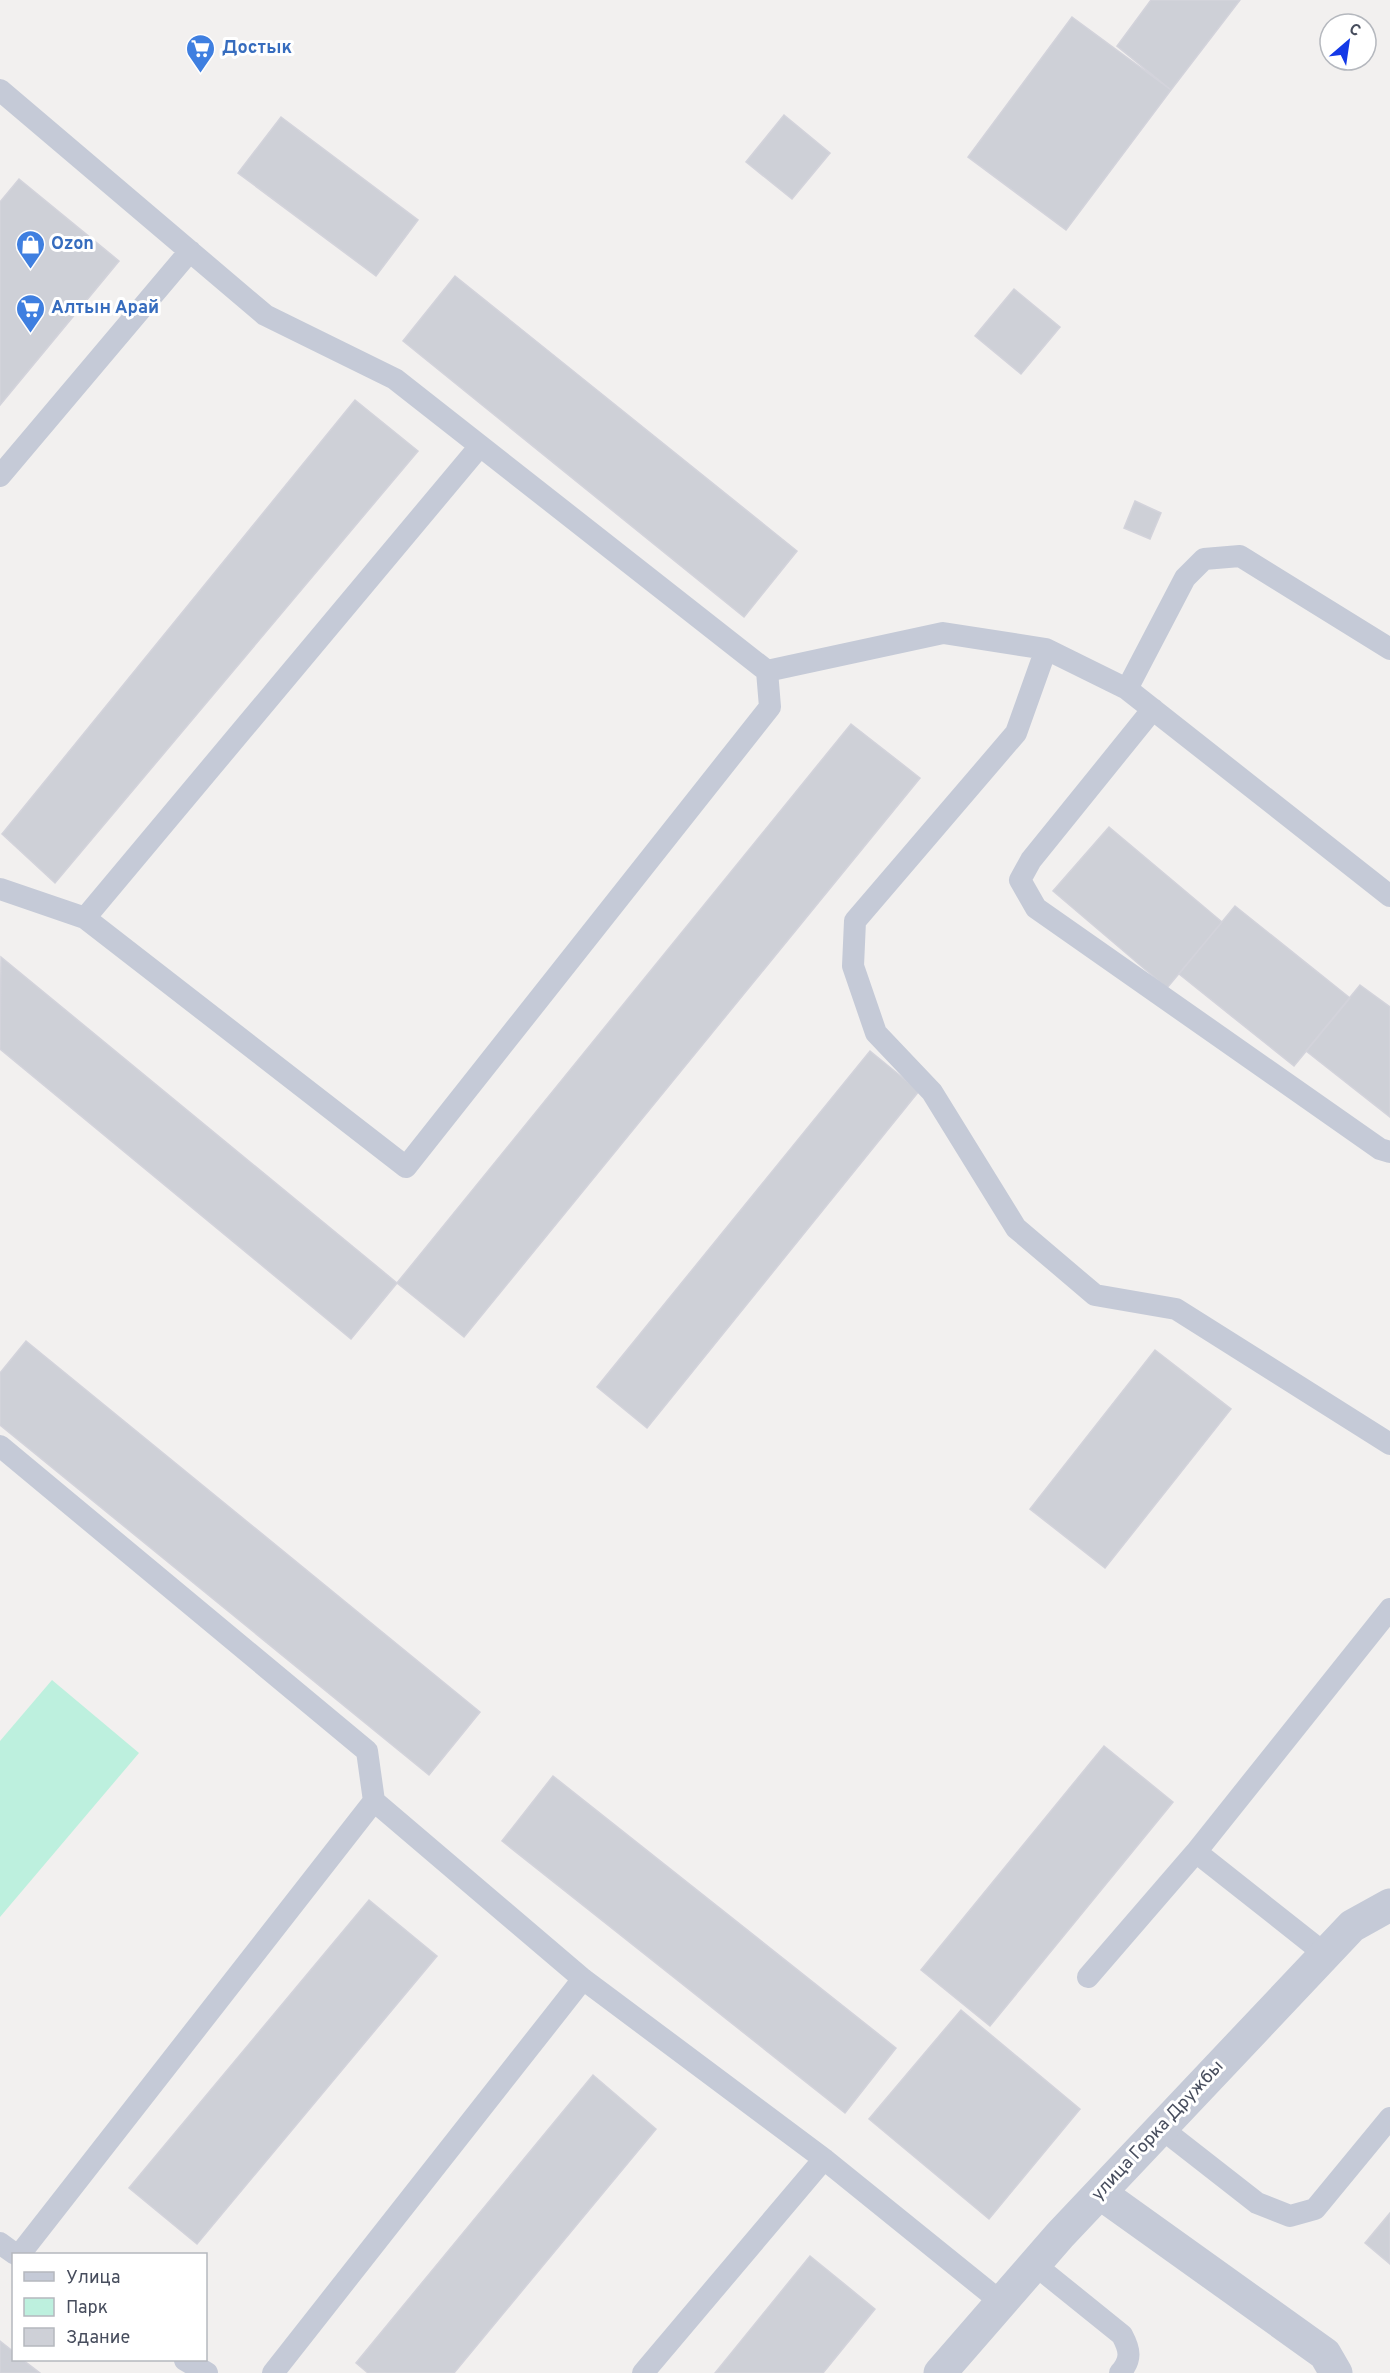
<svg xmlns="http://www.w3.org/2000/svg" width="1390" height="2373" font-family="Overpass,sans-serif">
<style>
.green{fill:#bdf0de}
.building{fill:#ced0d7;stroke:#d3d3db;stroke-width:1.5}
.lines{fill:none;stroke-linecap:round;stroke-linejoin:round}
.service{stroke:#c5cad7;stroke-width:22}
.minor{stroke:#c5cad7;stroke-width:33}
.labels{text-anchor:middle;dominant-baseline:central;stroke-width:6;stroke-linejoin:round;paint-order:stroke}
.shop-label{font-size:18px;font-weight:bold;fill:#366cbe;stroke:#fff;text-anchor:start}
.street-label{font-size:18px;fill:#474d5d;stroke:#fff}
</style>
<rect width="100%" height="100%" fill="#f2f0ef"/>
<path class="green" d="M 52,1680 L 139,1753 L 0,1917 L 0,1741 Z"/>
<path class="building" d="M 1151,0 L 1240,0 L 1171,90 L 1117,46 Z
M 1072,17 L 1171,90 L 1066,230 L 968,157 Z
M 784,115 L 830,153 L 792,199 L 746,162 Z
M 281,117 L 418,220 L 376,276 L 238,173 Z
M 19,179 L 119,261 L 0,405 L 0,202 Z
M 455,276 L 797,551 L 744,617 L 403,341 Z
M 1014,289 L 1060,327 L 1021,374 L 975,336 Z
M 355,400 L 418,451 L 55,883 L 2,834 Z
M 1135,501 L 1161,513 L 1150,539 L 1124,528 Z
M 851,724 L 920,778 L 464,1337 L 397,1283 Z
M 1109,827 L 1222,922 L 1167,988 L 1053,891 Z
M 1235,906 L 1350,998 L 1294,1066 L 1179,974 Z
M 1,957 L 397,1283 L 351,1339 L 0,1049 Z
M 1360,985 L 1390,1007 L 1390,1117 L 1306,1051 Z
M 870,1051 L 919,1091 L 647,1428 L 597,1387 Z
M 26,1341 L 480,1712 L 429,1775 L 0,1425 L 0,1373 Z
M 1155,1350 L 1231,1409 L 1105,1568 L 1030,1509 Z
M 1104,1746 L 1173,1802 L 990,2026 L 921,1970 Z
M 553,1776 L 896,2048 L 845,2113 L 502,1841 Z
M 369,1900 L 437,1956 L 197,2244 L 129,2188 Z
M 961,2010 L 1080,2109 L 989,2219 L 869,2119 Z
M 593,2075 L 656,2129 L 454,2373 L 368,2373 L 356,2363 Z
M 1390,2213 L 1390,2264 L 1365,2243 Z
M 810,2256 L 875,2309 L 823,2373 L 715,2373 Z
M 0,2341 L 14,2352 L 14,2360 L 23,2360 L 40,2373 L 0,2373 Z"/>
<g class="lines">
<path class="service" d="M 0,90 L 265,315 L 395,379 L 767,671 L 770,707 L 406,1167 L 85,918 L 0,889
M 0,476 L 190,251
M 1046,649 L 1016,733 L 855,921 L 853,966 L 876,1033 L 932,1092 L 1016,1228 L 1095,1295 L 1176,1309 L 1390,1444
M 767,671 L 943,633 L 1046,649 L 1127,689 L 1390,896
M 1127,689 L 1185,578 L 1204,559 L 1240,556 L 1390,649
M 1153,709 L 1031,860 L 1020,880 L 1036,908 L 1380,1149 L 1390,1152
M 85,918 L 480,446
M 0,1446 L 367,1751 L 374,1801 L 583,1979 L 824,2159 L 1001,2302
M 1196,1852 L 1390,1609
M 1088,1977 L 1196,1852 L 1325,1954
M 1161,2128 L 1257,2203 L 1290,2216 L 1315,2209 L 1390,2118
M 0,2243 L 15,2254
M 20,2254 L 374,1801
M 1034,2264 L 1122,2335 C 1130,2350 1132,2359 1120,2373
M 185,2360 L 207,2373
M 273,2373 L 583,1979
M 643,2373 L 824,2159"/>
<path class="minor" d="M 1100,2193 L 1325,2354 L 1336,2373
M 940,2373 L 1060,2235 L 1352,1926 L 1390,1905"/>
</g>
<defs>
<symbol id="supermarket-pin" viewBox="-11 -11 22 30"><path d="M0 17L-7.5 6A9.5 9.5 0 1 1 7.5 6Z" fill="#3f7fe0" stroke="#fff"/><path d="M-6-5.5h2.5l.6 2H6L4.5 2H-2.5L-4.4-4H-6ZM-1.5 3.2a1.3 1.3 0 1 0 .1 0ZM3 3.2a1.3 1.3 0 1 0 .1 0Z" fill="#fff"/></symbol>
<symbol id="shop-pin" viewBox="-11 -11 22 30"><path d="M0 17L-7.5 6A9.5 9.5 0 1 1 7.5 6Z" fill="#3f7fe0" stroke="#fff"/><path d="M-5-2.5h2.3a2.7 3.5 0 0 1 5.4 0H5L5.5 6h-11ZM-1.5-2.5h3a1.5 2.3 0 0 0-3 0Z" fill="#fff"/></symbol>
</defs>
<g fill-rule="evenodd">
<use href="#supermarket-pin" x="184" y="32" width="33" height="45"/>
<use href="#shop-pin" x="14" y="228" width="33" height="45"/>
<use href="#supermarket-pin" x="14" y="292" width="33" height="45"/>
</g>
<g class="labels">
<g class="shop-label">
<text x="222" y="48">Достык</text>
<text x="51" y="244">Ozon</text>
<text x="51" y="308">Алтын Арай</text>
</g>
<g class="street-label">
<text transform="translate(1158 2131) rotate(-47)">улица Горка Дружбы</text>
</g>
</g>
<rect x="12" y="2253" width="195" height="108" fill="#ffffff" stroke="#b5b8be" stroke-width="1.5"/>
<rect x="24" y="2272" width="30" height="9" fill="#c5cad7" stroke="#b5b8be" stroke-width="1.5"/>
<text x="66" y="2283" font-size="18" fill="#474d5d">Улица</text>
<rect x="24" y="2298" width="30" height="18" fill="#bdf0de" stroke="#b5b8be" stroke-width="1.5"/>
<text x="66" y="2313" font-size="18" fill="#474d5d">Парк</text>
<rect x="24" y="2328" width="30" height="18" fill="#ced0d7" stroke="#b5b8be" stroke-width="1.5"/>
<text x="66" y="2343" font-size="18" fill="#474d5d">Здание</text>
<g transform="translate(1348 42) rotate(29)"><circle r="28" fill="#ffffff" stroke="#b5b8be" stroke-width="1.5"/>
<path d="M0-4.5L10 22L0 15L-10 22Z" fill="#1439e7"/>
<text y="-9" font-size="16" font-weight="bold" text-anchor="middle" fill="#474d5d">С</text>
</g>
</svg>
